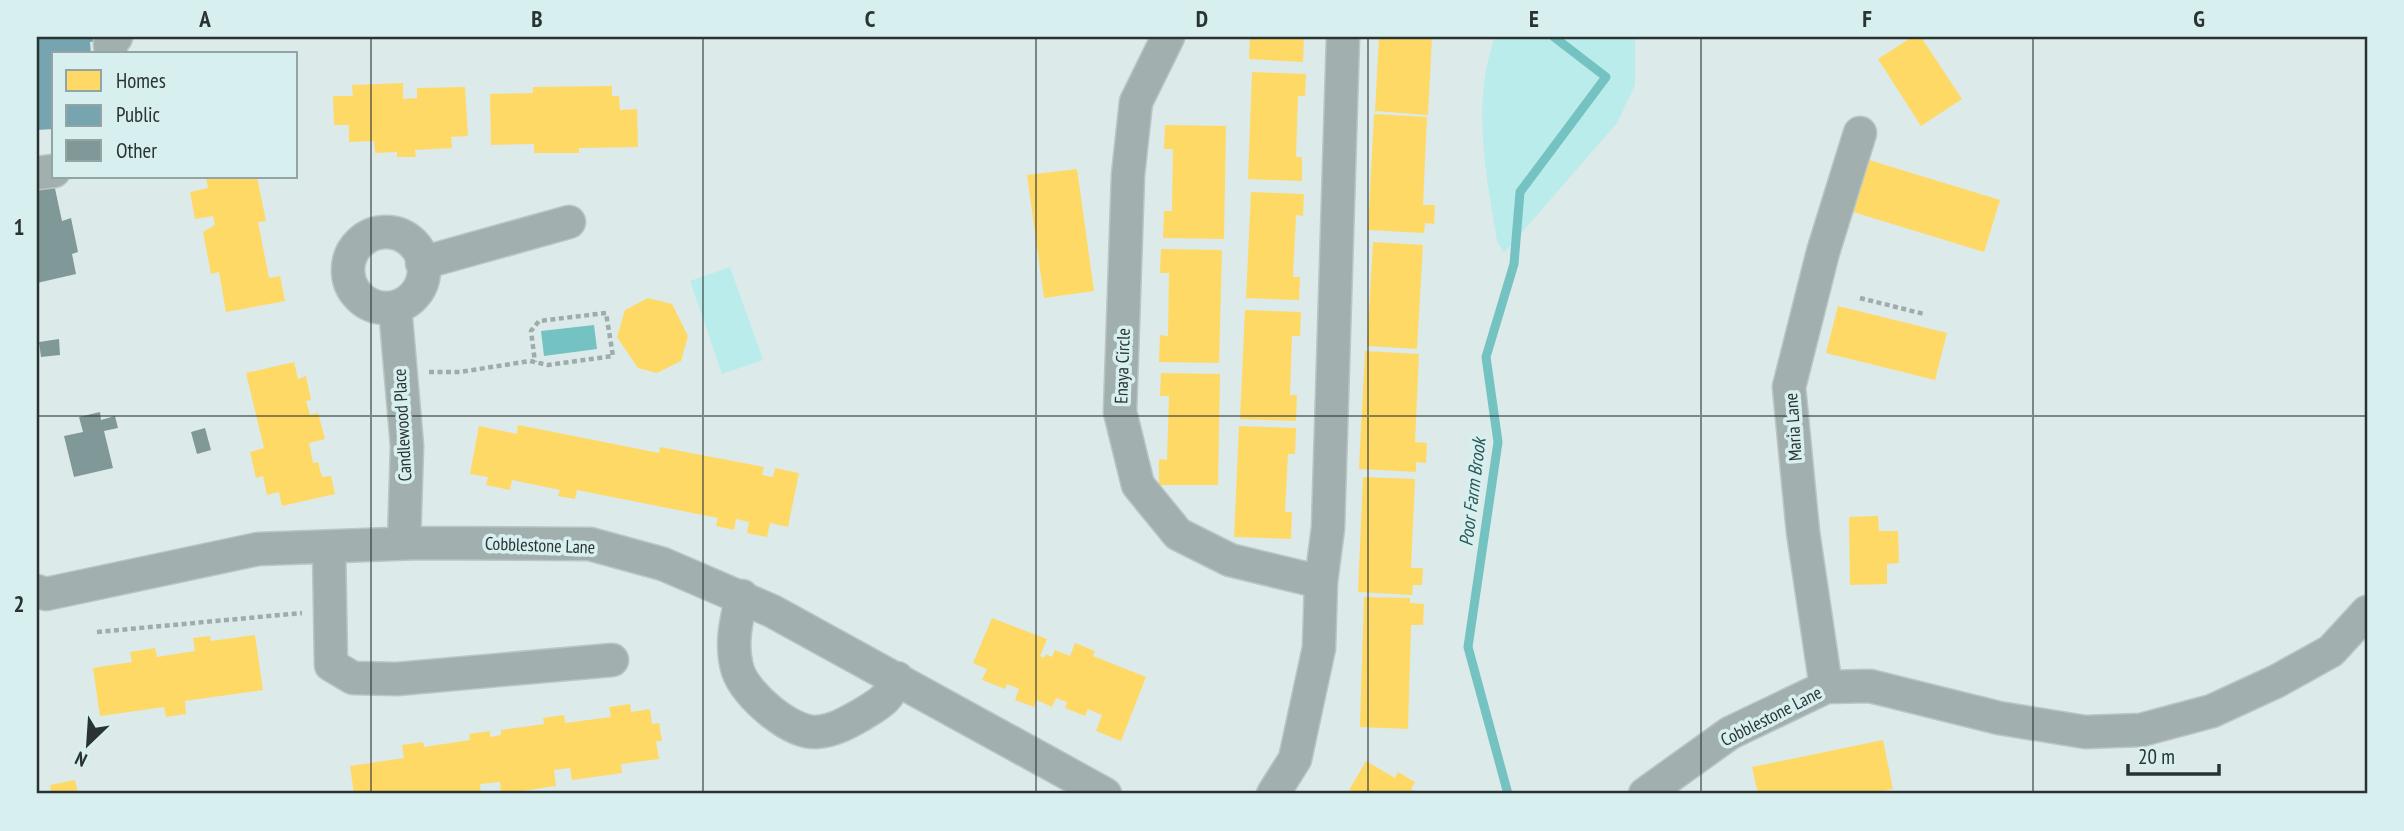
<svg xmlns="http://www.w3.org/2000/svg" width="2404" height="831" font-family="'PT Sans Narrow',sans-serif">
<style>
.green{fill:#baeceb}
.water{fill:#74c2c1}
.homes{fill:#ffd966}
.public{fill:#76a5af}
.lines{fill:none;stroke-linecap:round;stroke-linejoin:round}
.stream{stroke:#74c2c1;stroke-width:9}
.building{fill:#819898}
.minor-casing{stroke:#bac5c5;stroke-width:35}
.path{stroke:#a0abab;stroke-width:4.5;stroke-dasharray:5 3.5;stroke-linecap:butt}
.minor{stroke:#a2afaf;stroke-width:32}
.grid{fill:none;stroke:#2a3333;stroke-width:2;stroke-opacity:0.55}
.labels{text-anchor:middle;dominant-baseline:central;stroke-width:7;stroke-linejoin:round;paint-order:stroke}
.street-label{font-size:18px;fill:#2a3333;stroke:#d8efef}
.water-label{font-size:19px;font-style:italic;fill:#295756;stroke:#d8efef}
.neatline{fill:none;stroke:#2a3333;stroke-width:2.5}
.grid-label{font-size:23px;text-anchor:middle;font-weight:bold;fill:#2a3333}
</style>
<rect width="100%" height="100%" fill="#ddeaea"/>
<path class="green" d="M 1495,37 L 1635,37 L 1635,85 L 1617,123 L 1504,253 L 1497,241 C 1486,173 1471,103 1495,37 Z
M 730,267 L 763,360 L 722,374 L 690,281 Z"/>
<path class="water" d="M 594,325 L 597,349 L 544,356 L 541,331 Z"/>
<path class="homes" d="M 1250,37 L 1304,37 L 1303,62 L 1249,59 Z
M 1379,37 L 1432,37 L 1428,115 L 1375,111 Z
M 1912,37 L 1921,37 L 1962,99 L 1921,126 L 1878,59 Z
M 1252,72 L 1306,74 L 1305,96 L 1298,96 L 1296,157 L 1302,157 L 1302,181 L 1248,179 Z
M 403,83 L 403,99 L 417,98 L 417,88 L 465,87 L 468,136 L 451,137 L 452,148 L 415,150 L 416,157 L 397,157 L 397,152 L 375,153 L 374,141 L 349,142 L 349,125 L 334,125 L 333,96 L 353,96 L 352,85 Z
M 612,86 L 612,96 L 619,96 L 620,110 L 637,109 L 638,147 L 579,148 L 579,153 L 534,153 L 534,144 L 491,145 L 490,94 L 533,93 L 533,87 Z
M 1374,114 L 1427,117 L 1423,205 L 1435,205 L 1434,224 L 1425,223 L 1424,233 L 1368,230 Z
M 1165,125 L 1226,126 L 1224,239 L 1163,238 L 1164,211 L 1172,211 L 1173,149 L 1164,149 Z
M 1869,160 L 2000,200 L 1984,252 L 1853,212 Z
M 1077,169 L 1094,291 L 1044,298 L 1027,175 Z
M 206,177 L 257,177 L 266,221 L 258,222 L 269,278 L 280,276 L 285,301 L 226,312 L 219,272 L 211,274 L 203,232 L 215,225 L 213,216 L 195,219 L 190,192 L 208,188 Z
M 1251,192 L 1304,194 L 1303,216 L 1296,215 L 1293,277 L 1300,277 L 1299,300 L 1246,298 Z
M 1373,242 L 1423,245 L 1417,349 L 1367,346 Z
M 1161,249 L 1222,250 L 1219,363 L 1159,362 L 1160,335 L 1168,336 L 1169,273 L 1160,273 Z
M 648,298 L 672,304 L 688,336 L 681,361 L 657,373 L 638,368 L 617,337 L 625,310 Z
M 1838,306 L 1947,333 L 1935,380 L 1826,353 Z
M 1245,310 L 1301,312 L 1300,336 L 1292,336 L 1290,395 L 1297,395 L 1296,421 L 1240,419 Z
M 1365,351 L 1419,354 L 1415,442 L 1427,443 L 1426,463 L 1416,462 L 1416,472 L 1359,469 Z
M 294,362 L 298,379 L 306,376 L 311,400 L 306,401 L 310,415 L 318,413 L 325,439 L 309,443 L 313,463 L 318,462 L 322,477 L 331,476 L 335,494 L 282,506 L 279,492 L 267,495 L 263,476 L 256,478 L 250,452 L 264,448 L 246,373 Z
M 1161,373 L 1220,374 L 1218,485 L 1159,485 L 1159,459 L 1167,460 L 1169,396 L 1160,396 Z
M 518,425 L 659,453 L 660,447 L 764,467 L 762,475 L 773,477 L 775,468 L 799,473 L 788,527 L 770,523 L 767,537 L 747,533 L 749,522 L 736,519 L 734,530 L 716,526 L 718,518 L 577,490 L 575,499 L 558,496 L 560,490 L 512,480 L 510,490 L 486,485 L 488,477 L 470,474 L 479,426 L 517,434 Z
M 1239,426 L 1296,428 L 1295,454 L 1288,454 L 1285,512 L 1292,512 L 1291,539 L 1234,537 Z
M 1363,477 L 1415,479 L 1411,568 L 1423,568 L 1422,585 L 1413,585 L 1412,595 L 1358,592 Z
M 1878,516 L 1879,531 L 1898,531 L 1899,563 L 1887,564 L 1887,584 L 1850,585 L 1849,517 Z
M 1364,597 L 1410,598 L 1410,603 L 1424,604 L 1423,625 L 1411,625 L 1408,729 L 1360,727 Z
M 992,618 L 1047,639 L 1040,656 L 1044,658 L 1046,654 L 1052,657 L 1055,650 L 1070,656 L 1075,643 L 1095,651 L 1093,656 L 1146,677 L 1121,741 L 1096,731 L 1102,715 L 1088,709 L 1085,716 L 1065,708 L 1067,702 L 1056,698 L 1052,707 L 1037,700 L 1034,707 L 1015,700 L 1019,689 L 1007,684 L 1005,689 L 982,680 L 987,669 L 973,663 Z
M 255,635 L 263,690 L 185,701 L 186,714 L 166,717 L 164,707 L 100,716 L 93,668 L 132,662 L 130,652 L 155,648 L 157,657 L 195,651 L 193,638 L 210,636 L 211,641 Z
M 630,704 L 631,712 L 650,709 L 652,724 L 659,723 L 662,741 L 656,741 L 659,759 L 621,764 L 622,773 L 572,780 L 570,768 L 554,770 L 556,786 L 501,794 L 500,782 L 480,784 L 481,794 L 354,794 L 350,766 L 404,758 L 402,745 L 423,742 L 424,747 L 470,740 L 469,734 L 490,731 L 490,737 L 501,735 L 501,730 L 544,724 L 543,718 L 564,715 L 565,723 L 611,717 L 609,707 Z
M 1883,740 L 1893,789 L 1866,794 L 1758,794 L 1752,767 Z
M 1366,761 L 1395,778 L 1398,772 L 1415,782 L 1411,789 L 1420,794 L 1347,794 Z
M 75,780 L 78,794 L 52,794 L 50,785 Z"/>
<path class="public" d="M 37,37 L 105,37 L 106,40 L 90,42 L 91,54 L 54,54 L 54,129 L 37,130 Z"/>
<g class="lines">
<path class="stream" d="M 1508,794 L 1468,647 L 1498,442 L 1486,357 L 1514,264 L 1520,192 L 1606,77 L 1554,37"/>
</g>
<path class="building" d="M 54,184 L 62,221 L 71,218 L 78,252 L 72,254 L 76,274 L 37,283 L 37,188 Z
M 59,339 L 60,355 L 41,357 L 39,342 Z
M 100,412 L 101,420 L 115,416 L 118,428 L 104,431 L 113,468 L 74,477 L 64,436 L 83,432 L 79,417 Z
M 205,428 L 211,450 L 197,454 L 191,432 Z"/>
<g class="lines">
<defs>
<path id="minor" d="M 1168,37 L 1136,102 L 1128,175 L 1120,412 L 1138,485 L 1178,534 L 1230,560 L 1321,582
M 111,54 L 110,44 L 116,37
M 37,173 L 54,171
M348 270a38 38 0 1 1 76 0a38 38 0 1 1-76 0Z
M 422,263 L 569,222
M 395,307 L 407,446 L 404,543
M 329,547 L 331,665 L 353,678 L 397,679 L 612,660
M 37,591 L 46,594 L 258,549 L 420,543 L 590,544 L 663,564 L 772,611 L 1105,794
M 742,596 C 736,621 730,646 738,671 C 746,695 790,733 816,732 C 833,731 847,723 861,715 C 882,702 887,701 897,678
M 1826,687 L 1803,532 L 1789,387 L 1823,252 L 1860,133
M 1273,794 L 1295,759 L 1319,648 L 1321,582 L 1328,528 L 1343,37
M 1645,794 L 1730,733 L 1826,687 L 1870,686 L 1999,718 L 2085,732 L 2141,730 L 2212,711 L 2277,681 L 2331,651 L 2367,612"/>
</defs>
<use href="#minor" class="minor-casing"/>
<path class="path" d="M 1860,298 L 1924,314
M 429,372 L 460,372 L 530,361 L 548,365 L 613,356 L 606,313 L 539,321 L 531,331 L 535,362
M 97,632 L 302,613"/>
<use href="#minor" class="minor"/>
</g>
<path class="grid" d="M 371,37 L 371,794M 703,37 L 703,794M 1036,37 L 1036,794M 1368,37 L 1368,794M 1701,37 L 1701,794M 2033,37 L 2033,794M 37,416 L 2367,416"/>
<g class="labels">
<g class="street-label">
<text transform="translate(1122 366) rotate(-88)">Enaya Circle</text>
<text transform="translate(402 425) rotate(-93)">Candlewood Place</text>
<text transform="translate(1793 427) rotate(-94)">Maria Lane</text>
<text transform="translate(540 545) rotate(2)">Cobblestone Lane</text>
<text transform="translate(1771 716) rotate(-27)">Cobblestone Lane</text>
</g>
<g class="water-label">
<text transform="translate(1472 492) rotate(-83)">Poor Farm Brook</text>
</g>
</g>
<rect width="2404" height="831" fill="none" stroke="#d8efef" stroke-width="77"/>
<rect x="52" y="52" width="245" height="126" fill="#d8efef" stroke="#92a4a4" stroke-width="2"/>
<rect x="66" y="70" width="35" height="21" fill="#ffd966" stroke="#92a4a4" stroke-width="2"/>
<text x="116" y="88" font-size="21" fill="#2a3333">Homes</text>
<rect x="66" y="105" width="35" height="21" fill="#76a5af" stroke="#92a4a4" stroke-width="2"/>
<text x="116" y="122" font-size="21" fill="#2a3333">Public</text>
<rect x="66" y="140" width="35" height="21" fill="#819898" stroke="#92a4a4" stroke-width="2"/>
<text x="116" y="158" font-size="21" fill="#2a3333">Other</text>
<g transform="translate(88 744) rotate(205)" stroke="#d8efef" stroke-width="5" paint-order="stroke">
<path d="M0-5L12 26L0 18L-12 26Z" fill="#2a3333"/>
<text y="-10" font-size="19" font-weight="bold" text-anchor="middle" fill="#2a3333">N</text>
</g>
<path d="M2128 764v10h91v-10" fill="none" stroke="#2a3333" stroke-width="3.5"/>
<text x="2138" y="764" font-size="21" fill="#2a3333" stroke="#d8efef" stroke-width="5" paint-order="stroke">20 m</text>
<rect x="38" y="38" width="2328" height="754" class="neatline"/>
<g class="grid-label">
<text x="205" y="27">A</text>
<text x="537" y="27">B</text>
<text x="870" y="27">C</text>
<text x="1202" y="27">D</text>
<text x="1534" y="27">E</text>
<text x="1867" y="27">F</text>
<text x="2199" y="27">G</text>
<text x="19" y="235">1</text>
<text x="19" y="612">2</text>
</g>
</svg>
